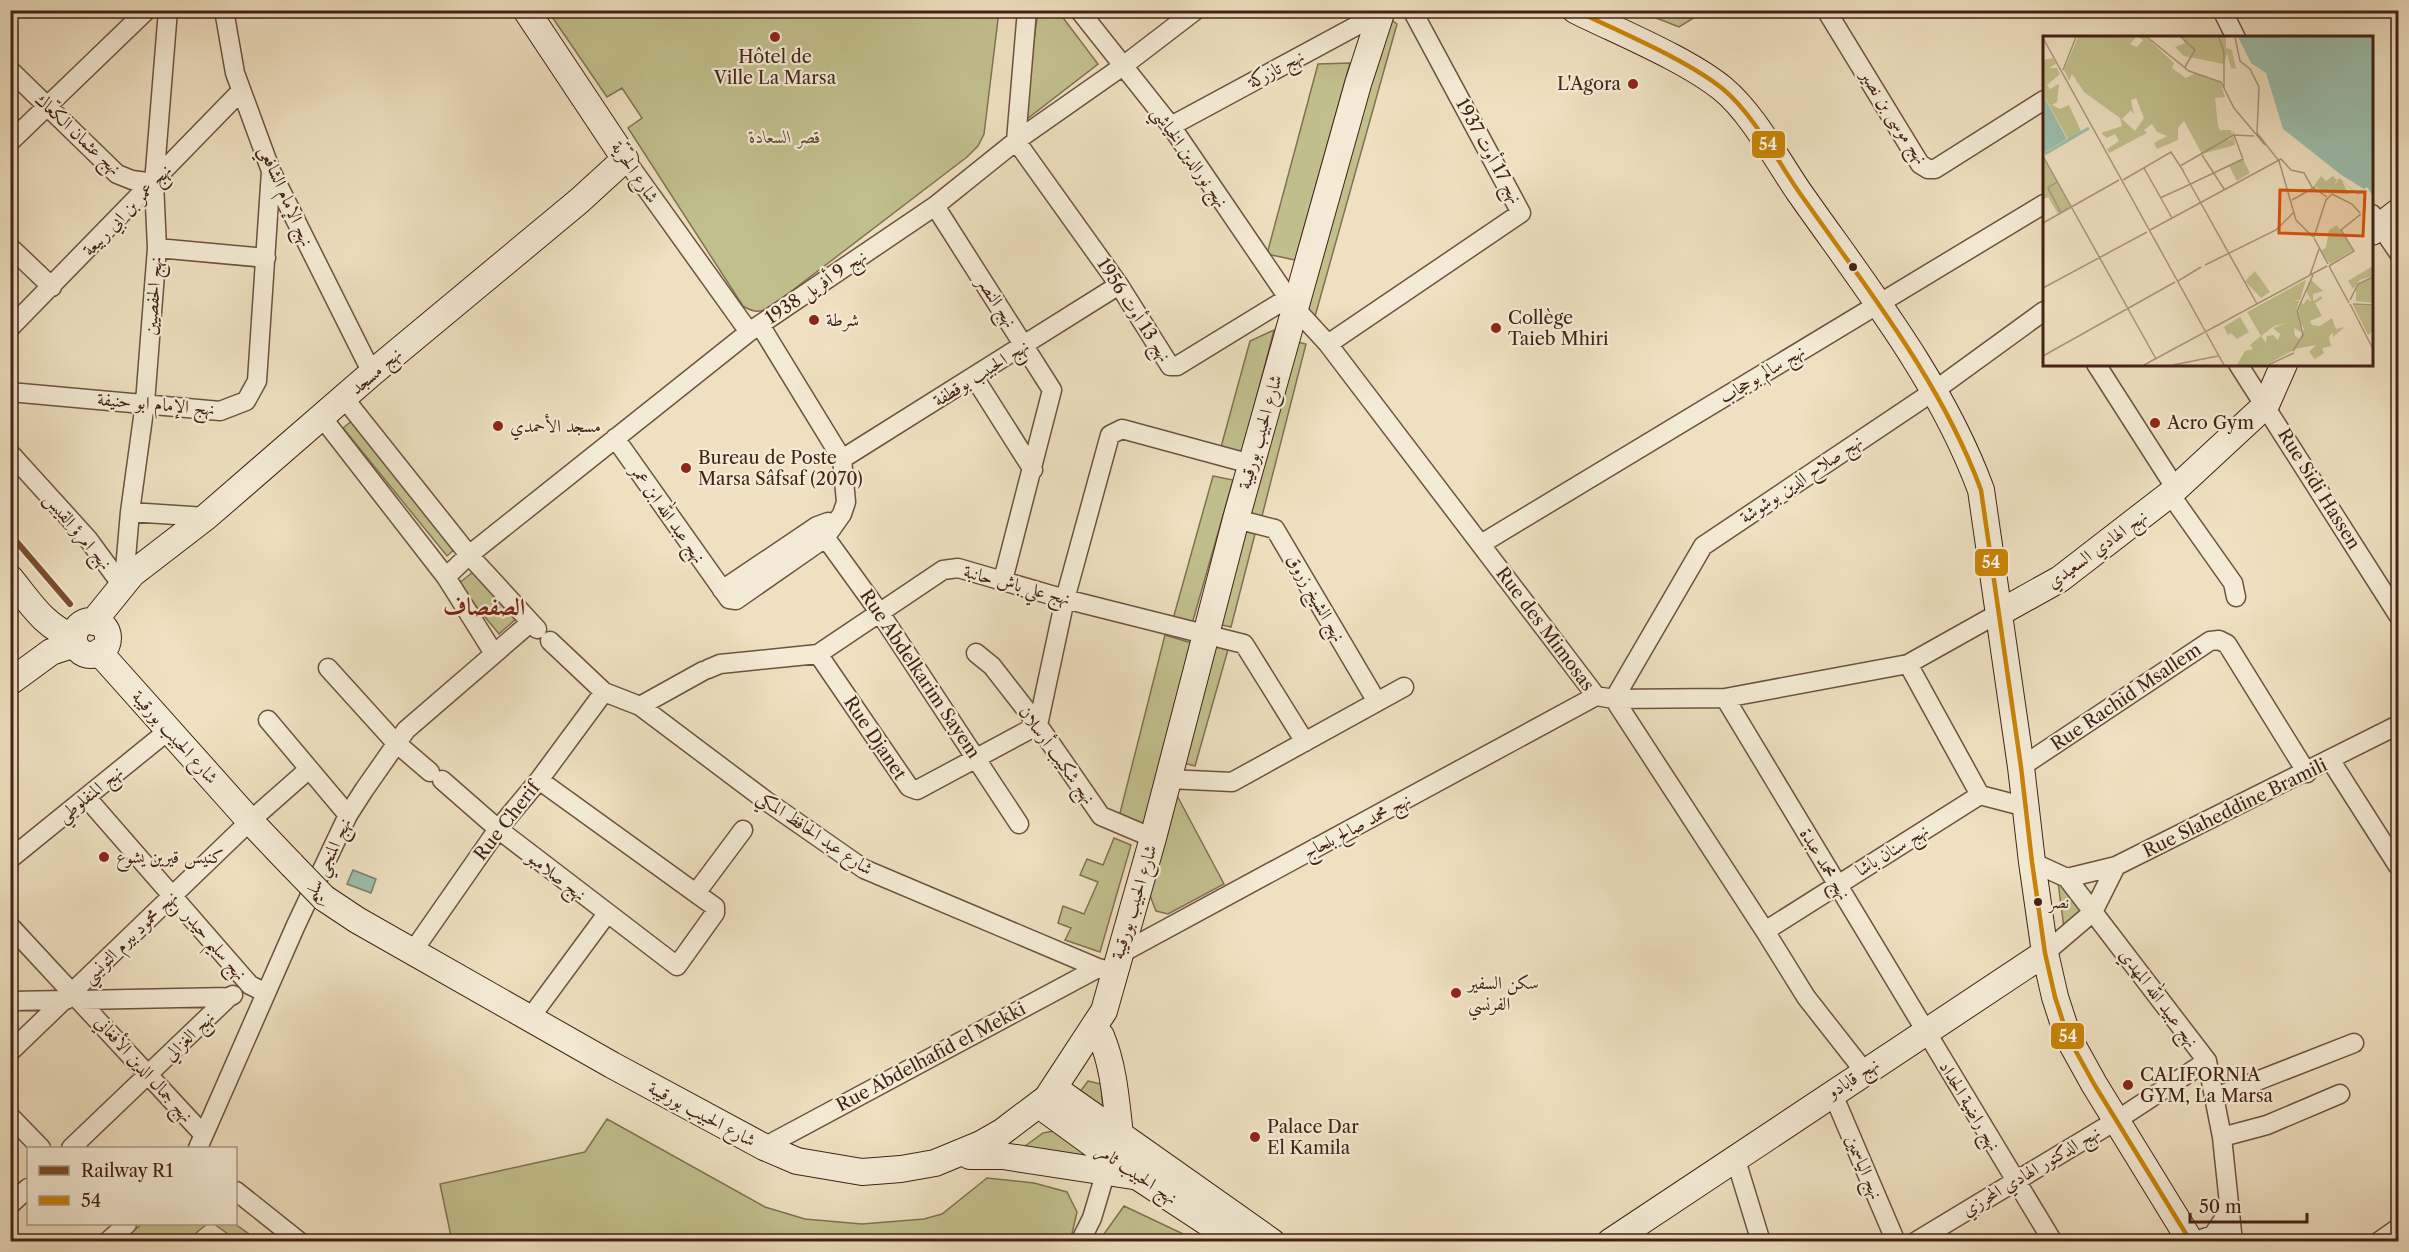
<svg xmlns="http://www.w3.org/2000/svg" width="2409" height="1252" font-family="'Libre Caslon Text',Amiri,serif">
<style>
.green{fill:#c1c08d;stroke:#827152;stroke-width:1.5}
.water{fill:#9bbeac;stroke:#788070;stroke-width:1.5}
.lines{fill:none;stroke-linecap:round;stroke-linejoin:round}
.street-casing{stroke:#6e5240;stroke-width:21}
.secondary-casing{stroke:#432216;stroke-width:28}
.street{stroke:#f4ebd6;stroke-width:18}
.secondary{stroke:#f4ebd6;stroke-width:26}
.secondary-bridge-casing{stroke:#432216;stroke-width:28;stroke-linecap:butt}
.secondary-bridge{stroke:#f4ebd6;stroke-width:26}
.bus-1-casing{stroke:#f4ebd6;stroke-width:9}
.bus-1{stroke:#ca8506;stroke-width:4.5}
.rail-1-casing{stroke:#f4ebd6;stroke-width:10}
.rail-1{stroke:#7a4b2a;stroke-width:6}
.poi-dot{fill:#8f2418;stroke:#f4ebd6;stroke-width:2}
.bus-dot{fill:#432216;stroke:#f4ebd6;stroke-width:2}
.labels{text-anchor:middle;dominant-baseline:central;stroke-width:4.5;stroke-linejoin:round;paint-order:stroke}
.bus-label{font-size:16px;fill:#432216;stroke:#f4ebd6;text-anchor:start}
.poi-label{font-size:18px;fill:#432216;stroke:#f4ebd6;text-anchor:start}
.street-label{font-size:18px;fill:#432216;stroke:#f4ebd6}
.park-label{font-size:18px;font-style:italic;fill:#624a34;stroke:#f4ebd6}
.district-label{font-size:24px;font-weight:bold;fill:#7a1f14;stroke:#f4ebd6}
.inset-river{fill:none;stroke:#9bbeac;stroke-width:3}
.inset-road{fill:none;stroke:#aa947c;stroke-width:1.5}
.view{fill:#d8540d;fill-opacity:0.15;stroke:#d8540d;stroke-width:3}
.inset-edge{fill:none;stroke:#432216;stroke-width:3}
.line-badge{stroke:#f4ebd6;stroke-width:2}
.badge-label{font-size:16px;text-anchor:middle;font-weight:bold;fill:#fff}
</style>
<rect width="100%" height="100%" fill="#eee0c0"/>
<filter id="stains"><feTurbulence type="fractalNoise" baseFrequency=".00333" numOctaves="4"/><feColorMatrix values="0 0 0 0 .2 0 0 0 0 .09 0 0 0 0 .02 0 0 0 .5 -.17"/></filter>
<radialGradient id="worn" r=".72"><stop offset=".6" stop-color="#630" stop-opacity="0"/><stop offset="1" stop-color="#630" stop-opacity=".3"/></radialGradient>
<path class="green" d="M 548,11 L 999,11 L 984,134 L 978,146 L 967,157 L 772,306 C 761,313 754,313 743,306 L 628,128 L 642,118 L 622,88 L 607,97 Z
M 1038,11 L 1058,11 L 1098,64 L 1023,122 Z
M 1638,11 L 1705,11 L 1679,27 Z
M 1384,14 L 1397,24 L 1314,320 L 1302,307 Z
M 1350,63 L 1295,260 L 1267,254 L 1318,64 Z
M 1274,330 L 1242,453 L 1221,447 L 1250,341 Z
M 1293,341 L 1306,344 L 1261,520 L 1247,516 Z
M 354,419 L 457,547 L 447,556 L 343,428 Z
M 1213,476 L 1233,480 L 1192,624 L 1173,619 Z
M 1243,531 L 1255,534 L 1231,627 L 1218,624 Z
M 478,568 L 518,617 L 499,634 L 458,584 Z
M 1165,635 L 1195,644 L 1144,825 L 1119,817 Z
M 1214,642 L 1229,646 L 1195,766 L 1180,762 Z
M 1173,788 L 1224,884 L 1168,914 L 1156,911 L 1149,893 Z
M 1114,838 L 1131,845 L 1100,952 L 1065,940 L 1071,928 L 1058,923 L 1063,906 L 1084,914 L 1098,882 L 1080,875 L 1087,859 L 1103,865 Z
M 2058,882 L 2064,885 L 2080,911 L 2064,928 Z
M 1088,1081 L 1101,1084 L 1104,1121 L 1073,1101 Z
M 607,1119 L 765,1207 L 805,1219 L 862,1224 L 924,1219 L 942,1214 L 987,1178 L 1034,1183 L 1067,1192 L 1077,1212 L 1070,1242 L 452,1241 L 440,1184 L 585,1152 Z
M 1059,1130 L 1097,1159 L 1033,1155 L 1025,1146 L 1043,1133 Z
M 1124,1206 L 1198,1241 L 1199,1241 L 1099,1241 Z
M 142,1224 L 207,1224 L 186,1241 L 121,1241 Z
M 214,1224 L 235,1224 L 259,1241 L 238,1241 Z"/>
<path class="water" d="M 353,870 L 376,879 L 371,893 L 347,884 Z"/>
<g class="lines">
<defs>
<path id="street" d="M 224,10 L 235,73 L 271,171 L 372,373
M 1027,10 L 1016,141 L 1119,285 L 1170,366 L 1177,366 L 1288,298
M 1079,10 L 1171,126 L 1295,308 L 1328,344 L 1596,696 L 1614,699 L 1725,698 L 1908,664 L 1999,613
M 1826,10 L 1920,164 L 1928,169 L 1935,169 L 2044,100
M 2222,10 L 2236,38
M 10,70 L 117,174 L 132,180 L 154,183
M 1171,126 L 1382,12
M 10,142 L 147,10
M 625,159 L 749,332
M 935,206 L 1052,390 L 1003,580
M 2372,214 L 2398,252
M 10,247 L 52,287
M 157,248 L 266,258
M 10,328 L 241,91
M 1328,344 L 1521,213 L 1412,10
M 2096,364 L 2176,489
M 2238,364 L 2398,615
M 974,377 L 1033,470
M 10,392 L 220,411 L 246,401 L 257,381 L 271,171
M 344,398 L 469,555 L 537,629
M 321,416 L 446,577 L 493,652
M 615,438 L 729,599 L 736,600 L 825,538 L 842,514 L 846,502 L 842,459 L 760,325
M 10,453 L 88,539 L 121,584
M 842,459 L 1119,285
M 2170,494 L 2233,583 L 2236,597
M 130,512 L 206,517
M 1236,519 L 1275,529 L 1377,702
M 817,526 L 880,613 L 1019,824
M 1481,544 L 2044,204
M 446,577 L 469,555 L 749,332 L 935,206 L 1016,141 L 1123,66 L 1196,10
M 124,581 L 130,512 L 145,403 L 157,248 L 154,183 L 168,10
M 722,590 L 817,526 L 828,522
M 550,641 L 604,692 L 640,706 L 765,800 L 864,869 L 1098,968 L 1113,972
M 976,653 L 992,666 L 1038,725 L 1101,816 L 1153,838
M 818,654 L 909,787 L 917,790 L 1038,725 L 1065,599 L 1110,435 L 1122,429 L 1251,464
M 1908,664 L 1980,795
M 328,668 L 395,742 L 430,772
M 708,669 L 720,664 L 818,654 L 943,570 L 958,568 L 1065,599 L 1244,644 L 1305,742
M 1725,698 L 2053,1242
M 1614,699 L 1703,546 L 1934,391 L 2044,311
M 1614,699 L 1765,931 L 1806,997 L 1864,1071
M 640,706 L 703,671
M 268,720 L 348,815
M 2331,761 L 2398,866
M 2021,767 L 2210,641 L 2219,640 L 2227,644 L 2307,773
M 1168,779 L 1232,782 L 1404,687
M 442,780 L 498,829 L 677,966 L 715,913 L 715,907 L 539,780
M 86,797 L 250,985 L 266,993
M 10,859 L 169,730
M 2032,862 L 2067,878 L 2207,1061 L 2222,1137 L 2233,1242
M 2067,878 L 2116,866 L 2398,725
M 696,893 L 743,830
M 10,926 L 203,1134
M 1765,931 L 1980,795 L 2026,807
M 413,951 L 498,829 L 539,780 L 604,692
M 2045,953 L 2093,912 L 2116,866
M 1118,955 L 1596,696
M 80,1000 L 229,997 L 233,995
M 10,1001 L 66,1000
M 530,1018 L 606,915
M 10,1052 L 250,821 L 309,769
M 1832,1092 L 1896,1242
M 2216,1097 L 2354,1043
M 10,1116 L 41,1148
M 2222,1137 L 2267,1125 L 2340,1094
M 764,1147 L 1098,968
M 71,1148 L 229,997
M 198,1148 L 296,925 L 348,815 L 364,790 L 406,730 L 530,623
M 1735,1157 L 1761,1242
M 236,1191 L 300,1242
M 10,1205 L 28,1188
M 107,1242 L 127,1224
M 1080,1242 L 1092,1218 L 1109,1161
M 1915,1242 L 2117,1120 L 2207,1061
M 2193,1242 L 2213,1235 L 2229,1211
M 2378,1242 L 2398,1228"/>
<path id="secondary" d="M 1575,10 C 1619,32 1686,59 1723,89 C 1753,114 1777,160 1799,192 C 1865,286 1941,381 1981,490 L 2021,767 L 2032,862 L 2045,953 L 2055,997 L 2068,1037 L 2094,1084 L 2191,1242
M 2372,232 L 2398,212
M 10,578 C 29,601 45,628 74,637
M 1999,613 L 2060,579 L 2170,494 L 2266,405 L 2284,364
M74 638a17 17 0 1 1 34 0a17 17 0 1 1-34 0Z
M 93,622 L 132,574 L 206,517 L 372,373 L 579,201 L 625,159 L 526,10
M 99,652 L 250,821 L 292,865
M 10,682 L 51,652 L 75,644
M 324,898 L 357,920 L 612,1065 L 764,1147 L 797,1161 L 862,1172 L 901,1169 L 935,1163 L 981,1144 L 1002,1132 L 1047,1098 L 1104,1011 L 1153,838 L 1236,519 L 1358,84 L 1382,10
M 1101,1036 C 1114,1067 1116,1101 1120,1135
M 1054,1088 L 1272,1242
M 1039,1105 L 1138,1177 L 1237,1242
M 970,1156 L 1003,1156 L 1133,1176
M 1610,1242 L 2045,953"/>
</defs>
<use href="#street" class="street-casing"/>
<use href="#secondary" class="secondary-casing"/>
<use href="#street" class="street"/>
<use href="#secondary" class="secondary"/>
<defs>
<path id="secondary-bridge" d="M 292,865 L 324,898"/>
</defs>
<use href="#secondary-bridge" class="secondary-bridge-casing"/>
<use href="#secondary-bridge" class="secondary-bridge"/>
<defs>
<path id="bus-1" d="M 1575,10 C 1619,32 1686,59 1723,89 C 1753,114 1777,160 1799,192 C 1865,286 1941,381 1981,490 L 2021,767 L 2032,862 L 2045,953 L 2055,997 L 2068,1037 L 2094,1084 L 2191,1242"/>
</defs>
<use href="#bus-1" class="bus-1-casing"/>
<use href="#bus-1" class="bus-1"/>
<defs>
<path id="rail-1" d="M 10,534 L 70,604"/>
</defs>
<use href="#rail-1" class="rail-1-casing"/>
<use href="#rail-1" class="rail-1"/>
</g>
<g class="poi-dot">
<circle cx="775" cy="37" r="6"/>
<circle cx="1633" cy="84" r="6"/>
<circle cx="814" cy="320" r="6"/>
<circle cx="1496" cy="328" r="6"/>
<circle cx="2155" cy="423" r="6"/>
<circle cx="498" cy="426" r="6"/>
<circle cx="686" cy="468" r="6"/>
<circle cx="104" cy="857" r="6"/>
<circle cx="1456" cy="993" r="6"/>
<circle cx="2128" cy="1085" r="6"/>
<circle cx="1255" cy="1137" r="6"/>
</g>
<g class="bus-dot">
<circle cx="1853" cy="267" r="5"/>
<circle cx="2038" cy="902" r="5"/>
</g>
<g class="labels">
<g class="bus-label">
<text x="2049" y="902">نصر</text>
</g>
<g class="poi-label">
<text x="775" y="57" text-anchor="middle">Hôtel de<tspan x="775" dy="21">Ville La Marsa</tspan></text>
<text x="1621" y="84" text-anchor="end">L'Agora</text>
<text x="1508" y="318">Collège<tspan x="1508" dy="21">Taieb Mhiri</tspan></text>
<text x="826" y="320">شرطة</text>
<text x="2167" y="423">Acro Gym</text>
<text x="510" y="426">مسجد الأحمدي</text>
<text x="698" y="458">Bureau de Poste<tspan x="698" dy="21">Marsa Sâfsaf (2070)</tspan></text>
<text x="116" y="857">كنيس قيرين يشوع</text>
<text x="1468" y="983">سكن السفير<tspan x="1468" dy="21">الفرنسي</tspan></text>
<text x="2140" y="1075">CALIFORNIA<tspan x="2140" dy="21">GYM, La Marsa</tspan></text>
<text x="1267" y="1127">Palace Dar<tspan x="1267" dy="21">El Kamila</tspan></text>
</g>
<g class="street-label">
<text transform="translate(1276 69) rotate(-28)">نهج تازركة</text>
<text transform="translate(1894 117) rotate(57)">نهج موسى بن نصير</text>
<text transform="translate(78 134) rotate(43)">نهج عثمان الكعّاك</text>
<text transform="translate(1489 151) rotate(61)">نهج 17 أوت 1937</text>
<text transform="translate(1190 157) rotate(55)">نهج نورالدين الخياشي</text>
<text transform="translate(635 172) rotate(56)">شارع الحرّيّة</text>
<text transform="translate(286 196) rotate(66)">نهج الإمام الشافعي</text>
<text transform="translate(127 210) rotate(-46)">نهج عمر بن ابي ربيعة</text>
<text transform="translate(816 287) rotate(-34)">نهج 9 أفريل 1938</text>
<text transform="translate(153 296) rotate(-86)">نهج الحفصيين</text>
<text transform="translate(997 302) rotate(57)">نهج النصر</text>
<text transform="translate(1134 310) rotate(57)">نهج 13 أوت 1956</text>
<text transform="translate(376 371) rotate(-41)">نهج مسجد</text>
<text transform="translate(981 373) rotate(-32)">نهج الحبيب بوقطفة</text>
<text transform="translate(1762 374) rotate(-31)">نهج سالم بوحجاب</text>
<text transform="translate(156 404) rotate(5)">نهج الإمام ابو حنيفة</text>
<text transform="translate(1260 432) rotate(-74)">شارع الحبيب بورقيبة</text>
<text transform="translate(1801 479) rotate(-34)">نهج صلاح الدين بوشوشة</text>
<text transform="translate(2319 489) rotate(58)">Rue Sidi Hassen</text>
<text transform="translate(668 514) rotate(55)">نهج عبد الله ابن عمر</text>
<text transform="translate(78 531) rotate(50)">نهج امرؤ القيس</text>
<text transform="translate(2097 549) rotate(-36)">نهج الهادي السعيدي</text>
<text transform="translate(1017 585) rotate(15)">نهج علي باش حانبة</text>
<text transform="translate(1316 598) rotate(60)">نهج الشيخ زروق</text>
<text transform="translate(1545 629) rotate(53)">Rue des Mimosas</text>
<text transform="translate(920 674) rotate(56)">Rue Abdelkarim Sayem</text>
<text transform="translate(2126 697) rotate(-34)">Rue Rachid Msallem</text>
<text transform="translate(175 737) rotate(48)">شارع الحبيب بورقيبة</text>
<text transform="translate(875 738) rotate(56)">Rue Djanet</text>
<text transform="translate(1057 755) rotate(54)">نهج شكيب أرسلان</text>
<text transform="translate(90 794) rotate(-39)">نهج المنفلوطي</text>
<text transform="translate(2235 808) rotate(-26)">Rue Slaheddine Bramili</text>
<text transform="translate(507 821) rotate(-52)">Rue Cherif</text>
<text transform="translate(1357 826) rotate(-28)">نهج محمد صالح بلحاج</text>
<text transform="translate(815 833) rotate(34)">شارع عبد الحافظ المكي</text>
<text transform="translate(1892 850) rotate(-32)">نهج سنان باشا</text>
<text transform="translate(327 860) rotate(-65)">نهج المنجي سليم</text>
<text transform="translate(1825 864) rotate(59)">نهج محمد عبدة</text>
<text transform="translate(557 876) rotate(38)">نهج صلامبو</text>
<text transform="translate(1134 902) rotate(-73)">شارع الحبيب بورقيبة</text>
<text transform="translate(130 937) rotate(-44)">نهج محمود بيرم التونسي</text>
<text transform="translate(215 945) rotate(49)">نهج سليم حيدر</text>
<text transform="translate(2159 998) rotate(53)">نهج عبيد الله المهدي</text>
<text transform="translate(189 1036) rotate(-44)">نهج الغزالي</text>
<text transform="translate(931 1057) rotate(-28)">Rue Abdelhafid el Mekki</text>
<text transform="translate(144 1069) rotate(48)">نهج جمال الدين الأفغاني</text>
<text transform="translate(1853 1078) rotate(-33)">نهج قابادو</text>
<text transform="translate(1970 1106) rotate(59)">نهج راضية الحداد</text>
<text transform="translate(702 1114) rotate(28)">شارع الحبيب بورقيبة</text>
<text transform="translate(1864 1167) rotate(67)">نهج الياسمين</text>
<text transform="translate(2031 1171) rotate(-31)">نهج الدكتور الهادي المحرزي</text>
<text transform="translate(1137 1174) rotate(34)">نهج الحبيب ثامر</text>
</g>
<g class="park-label">
<text x="785" y="137">قصر السعادة</text>
</g>
<g class="district-label">
<text x="484" y="606">الصفصاف</text>
</g>
</g>
<g transform="translate(2043 36)">
<rect width="330" height="330" fill="#eee0c0"/>
<path d="M 35,1 L 93,1 L 87,8 L 94,11 L 100,4 L 95,1 L 103,1 L 131,27 L 129,32 L 143,42 L 152,37 L 177,46 L 182,61 L 172,62 L 175,90 L 177,94 L 188,94 L 189,98 L 191,94 L 191,98 L 183,106 L 191,101 L 192,109 L 159,118 L 141,85 L 135,92 L 135,104 L 114,113 L 111,107 L 124,100 L 114,96 L 109,88 L 101,94 L 104,97 L 66,117 L 64,113 L 76,105 L 72,98 L 64,102 L 58,97 L 79,90 L 77,82 L 41,56 L 29,38 L 26,45 L 21,34 ZM 93,62 L 101,82 L 92,95 L 79,83 L 88,74 L 91,79 L 88,64 ZM 138,1 L 183,1 L 183,12 L 189,14 L 193,33 L 188,32 L 184,17 L 181,28 L 141,20 L 132,11 L 142,7 ZM 10,22 L 13,28 L 6,32 L 14,32 L 17,38 L 4,49 L 7,53 L 16,48 L 14,66 L 9,69 L 17,73 L 26,69 L 38,95 L 25,103 L 0,58 L 0,24 ZM 0,119 L 28,171 L 15,178 L 5,161 L 0,164 ZM 200,123 L 207,137 L 194,145 L 186,130 ZM 278,140 L 283,145 L 290,140 L 295,145 L 282,157 L 271,150 ZM 296,142 L 314,157 L 320,154 L 315,159 L 299,145 L 306,158 L 284,157 ZM 294,189 L 310,214 L 287,228 L 278,215 L 283,211 L 286,194 ZM 330,230 L 330,240 L 317,244 L 310,253 L 305,245 ZM 212,235 L 227,256 L 218,262 L 202,245 ZM 330,241 L 330,267 L 313,265 L 313,250 ZM 263,244 L 257,264 L 250,264 L 256,265 L 253,275 L 258,296 L 251,292 L 252,300 L 258,304 L 251,314 L 223,329 L 194,329 L 202,315 L 210,313 L 207,309 L 218,300 L 223,307 L 224,300 L 230,299 L 235,304 L 237,298 L 230,292 L 243,287 L 231,290 L 218,300 L 204,276 ZM 268,244 L 280,255 L 270,258 L 270,265 L 279,260 L 279,263 L 272,267 L 279,280 L 267,285 L 269,289 L 277,290 L 289,282 L 293,293 L 302,291 L 290,301 L 290,296 L 286,301 L 288,310 L 279,312 L 281,317 L 272,323 L 266,316 L 273,309 L 252,313 L 261,293 L 254,280 L 258,264 L 260,269 L 264,263 L 269,266 L 263,255 ZM 310,269 L 330,270 L 330,295 L 325,299 ZM 197,281 L 206,296 L 194,303 L 188,297 L 185,299 L 181,291 Z" fill="#c1c08d" fill-rule="evenodd"/>
<path d="M 195,1 L 330,1 L 330,160 L 324,151 L 321,153 L 297,138 L 240,93 L 223,37 L 208,27 ZM 0,59 L 24,103 L 0,117 Z" fill="#9bbeac"/>
<path class="inset-river" d="M 2,118 L 46,92"/>
<path class="inset-road" d="M 104,1 L 146,35 L 178,46 L 191,72 L 222,109M 138,1 L 152,14 L 142,31M 176,1 L 181,17 L 181,52M 192,1 L 197,25 L 207,33 L 216,51 L 214,97 L 236,125 L 253,184 L 270,201M 0,2 L 181,329M 20,34 L 33,1M 159,119 L 181,153M 0,120 L 113,323M 137,130 L 191,99M 101,132 L 129,182M 140,135 L 214,268M 80,144 L 128,116 L 141,136M 14,146 L 5,152 L 18,177M 137,153 L 200,123 L 191,99 L 211,100M 289,158 L 309,168 L 317,177M 117,162 L 139,152M 249,164 L 272,151M 0,187 L 76,144M 107,194 L 238,123 L 248,134 L 261,137 L 269,151 L 284,161M 271,201 L 283,164 L 289,158M 271,202 L 285,228M 162,229 L 233,194 L 251,176M 286,230 L 311,215 L 298,194 L 318,178M 286,230 L 306,267M 267,239 L 276,213M 135,245 L 158,231M 0,252 L 104,196M 307,264 L 315,248 L 330,241M 307,268 L 330,313M 310,268 L 330,269M 250,315 L 260,299 L 254,275 L 270,239M 0,320 L 132,246M 101,329 L 284,230M 130,329 L 175,320M 225,329 L 251,317"/>
<path class="view" d="M 237,154 L 322,156 L 320,200 L 236,197 Z"/>
<rect width="330" height="330" class="inset-edge"/>
</g>
<g class="line-badge">
<rect x="1751" y="130" width="35" height="29" rx="6" fill="#ca8506"/>
<rect x="1974" y="548" width="35" height="29" rx="6" fill="#ca8506"/>
<rect x="2050" y="1022" width="35" height="28" rx="6" fill="#ca8506"/>
</g>
<g class="badge-label">
<text x="1768" y="150">54</text>
<text x="1991" y="568">54</text>
<text x="2068" y="1042">54</text>
</g>
<rect width="2409" height="1252" fill="none" stroke="#eee0c0" stroke-width="36"/>
<rect x="12" y="12" width="2385" height="1228" fill="none" stroke="#432216" stroke-width="3"/>
<rect x="18" y="18" width="2373" height="1216" fill="none" stroke="#432216" stroke-width="1.5"/>
<rect x="27" y="1147" width="210" height="78" fill="#f4ebd6" stroke="#ad9b89" stroke-width="1.5"/>
<rect x="39" y="1166" width="30" height="9" fill="#7a4b2a" stroke="#ad9b89" stroke-width="1.5"/>
<text x="81" y="1177" font-size="18" fill="#432216">Railway R1</text>
<rect x="39" y="1196" width="30" height="9" fill="#ca8506" stroke="#ad9b89" stroke-width="1.5"/>
<text x="81" y="1207" font-size="18" fill="#432216">54</text>
<path d="M2190 1213v9h117v-9" fill="none" stroke="#432216" stroke-width="3"/>
<text x="2199" y="1213" font-size="18" fill="#432216" stroke="#f4ebd6" stroke-width="4.5" paint-order="stroke">50 m</text>
<rect width="100%" height="100%" filter="url(#stains)"/>
<rect width="100%" height="100%" fill="url(#worn)"/>
</svg>
